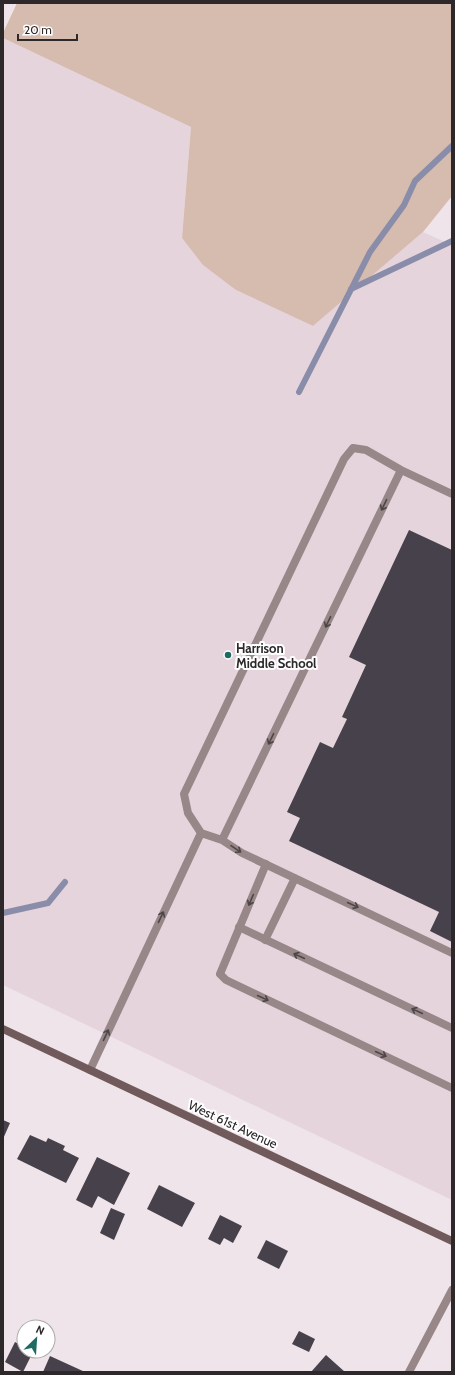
<svg xmlns="http://www.w3.org/2000/svg" width="455" height="1375" font-family="Cabin,sans-serif">
<style>
.built{fill:#e6d4dd}
.green{fill:#d6bbaf}
.lines{fill:none;stroke-linecap:round;stroke-linejoin:round}
.stream{stroke:#8a8da9;stroke-width:6}
.building{fill:#46414a}
.lane{stroke:#978788;stroke-width:8}
.street{stroke:#978788;stroke-width:8}
.secondary{stroke:#705a5c;stroke-width:8}
.oneway{stroke:#4d4547}
.poi-dot{fill:#206a64;stroke:#fff;stroke-width:1.5}
.labels{text-anchor:middle;dominant-baseline:central;stroke-width:4;stroke-linejoin:round;paint-order:stroke}
.poi-label{font-size:13px;font-weight:bold;fill:#2d292b;stroke:#fff;text-anchor:start}
.street-label{font-size:13px;fill:#2d292b;stroke:#fff}
</style>
<rect width="100%" height="100%" fill="#f0e4eb"/>
<path class="built" d="M 3,38 L 191,127 L 182,238 L 236,290 L 313,326 L 423,232 L 452,245 L 452,1200 L 3,985 Z"/>
<path class="green" d="M 17,3 L 452,3 L 452,196 L 423,232 L 313,326 L 236,290 L 203,265 L 182,238 L 191,127 L 3,38 L 3,33 Z"/>
<g class="lines">
<path class="stream" d="M 351,289 L 452,241
M 299,392 L 370,252 L 404,205 L 415,181 L 452,146
M 3,913 L 48,903 L 65,882"/>
</g>
<path class="building" d="M 409,530 L 452,550 L 452,942 L 430,931 L 439,912 L 289,841 L 300,818 L 287,812 L 320,742 L 333,748 L 347,719 L 342,717 L 366,665 L 349,657 Z
M 3,1120 L 10,1123 L 3,1139 Z
M 30,1135 L 46,1142 L 48,1138 L 65,1146 L 63,1150 L 79,1158 L 66,1183 L 17,1159 Z
M 97,1157 L 130,1173 L 114,1205 L 98,1196 L 92,1208 L 76,1200 Z
M 159,1185 L 195,1203 L 182,1227 L 147,1209 Z
M 111,1208 L 125,1214 L 114,1240 L 100,1233 Z
M 220,1215 L 242,1226 L 233,1243 L 224,1238 L 220,1245 L 208,1239 Z
M 266,1240 L 288,1251 L 279,1269 L 257,1258 Z
M 299,1331 L 315,1339 L 309,1352 L 292,1344 Z
M 15,1342 L 24,1347 L 24,1351 L 33,1352 L 23,1372 L 5,1362 Z
M 326,1355 L 345,1372 L 311,1372 Z
M 50,1356 L 85,1372 L 43,1372 Z"/>
<g class="lines">
<path class="lane" d="M 452,494 L 401,470 L 366,450 L 353,448 L 344,459 L 184,794 L 188,813 L 201,833 L 222,840 L 242,853 L 452,953
M 222,840 L 401,470
M 266,864 L 220,974 L 226,980 L 452,1088
M 239,927 L 452,1028
M 265,940 L 295,878
M 90,1070 L 201,833"/>
<path class="street" d="M 409,1372 L 452,1290"/>
<path class="secondary" d="M 3,1029 L 452,1241"/>
</g>
<defs><path id="oneway-shaft" d="M-6 0H5M1.5-3L5.5 0L1.5 3" fill="none" stroke-width="1.6" stroke-linecap="round" stroke-linejoin="round"/></defs>
<g class="oneway">
<use href="#oneway-shaft" transform="translate(384 505) rotate(116)"/>
<use href="#oneway-shaft" transform="translate(328 622) rotate(116)"/>
<use href="#oneway-shaft" transform="translate(271 739) rotate(116)"/>
<use href="#oneway-shaft" transform="translate(236 849) rotate(34)"/>
<use href="#oneway-shaft" transform="translate(251 900) rotate(113)"/>
<use href="#oneway-shaft" transform="translate(353 905) rotate(25)"/>
<use href="#oneway-shaft" transform="translate(161 917) rotate(-65)"/>
<use href="#oneway-shaft" transform="translate(299 956) rotate(-155)"/>
<use href="#oneway-shaft" transform="translate(263 998) rotate(25)"/>
<use href="#oneway-shaft" transform="translate(417 1011) rotate(-155)"/>
<use href="#oneway-shaft" transform="translate(106 1035) rotate(-65)"/>
<use href="#oneway-shaft" transform="translate(381 1054) rotate(25)"/>
</g>
<circle class="poi-dot" cx="228" cy="655" r="4"/>
<g class="labels">
<g class="poi-label">
<text x="236" y="648">Harrison<tspan x="236" dy="15">Middle School</tspan></text>
</g>
<g class="street-label">
<text transform="translate(233 1124) rotate(25)">West 61st Avenue</text>
</g>
</g>
<rect width="455" height="1375" fill="none" stroke="#2d292b" stroke-width="8"/>
<g transform="translate(36 1339) rotate(25)"><circle r="19" fill="#ffffff" stroke="#aba9aa"/>
<path d="M0-3L7 15L0 10L-7 15Z" fill="#206a64"/>
<text y="-6" font-size="11" font-weight="bold" text-anchor="middle" fill="#2d292b">N</text>
</g>
<path d="M18 34v6h59v-6" fill="none" stroke="#2d292b" stroke-width="2"/>
<text x="24" y="34" font-size="12" fill="#2d292b" stroke="#ffffff" stroke-width="3" paint-order="stroke">20 m</text>
</svg>
